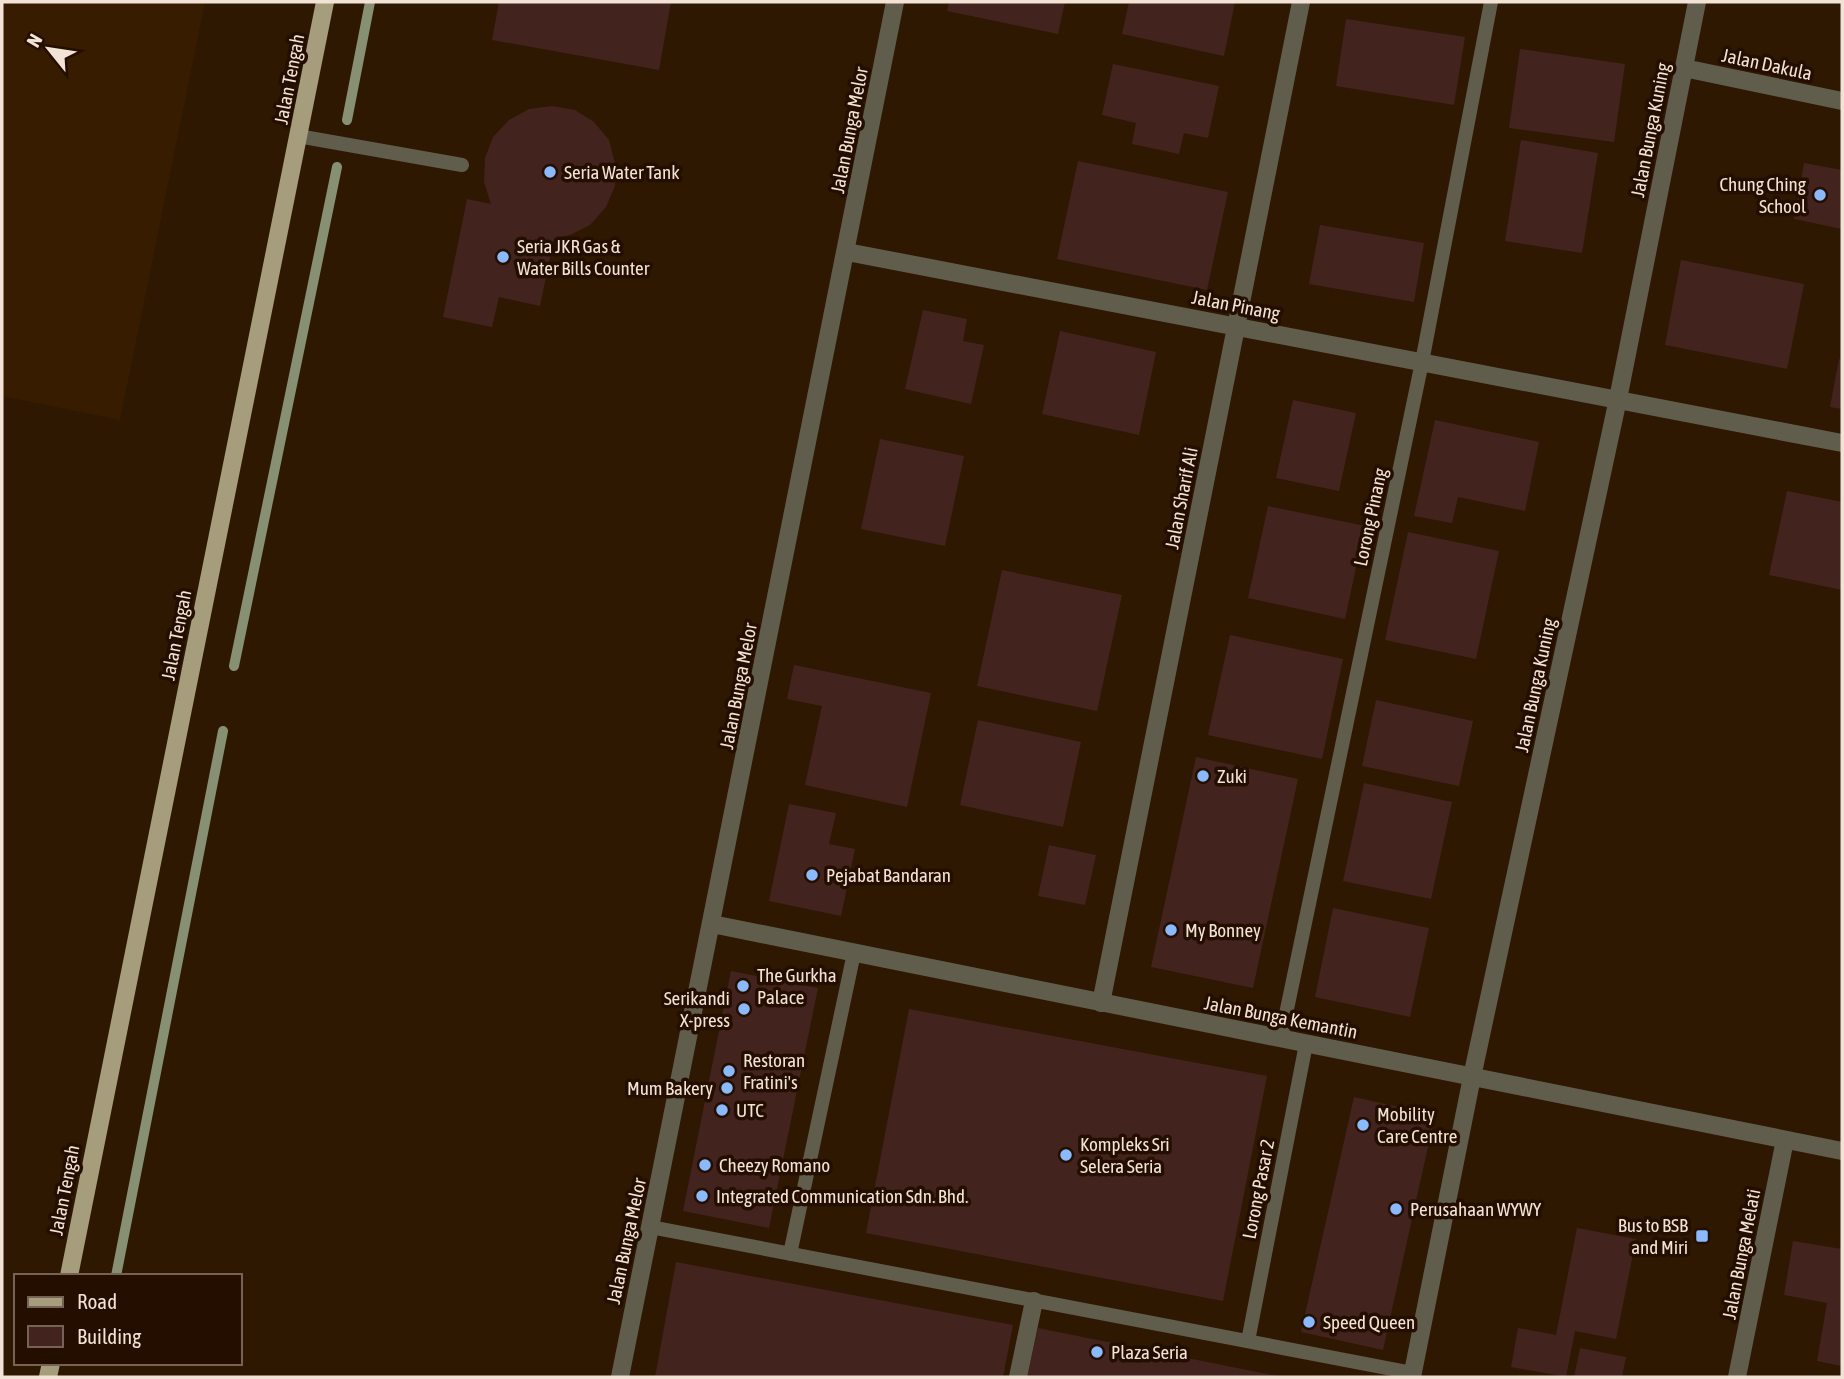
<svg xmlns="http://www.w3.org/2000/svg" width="1844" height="1379" font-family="'Asap Condensed',sans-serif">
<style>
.built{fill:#371c00}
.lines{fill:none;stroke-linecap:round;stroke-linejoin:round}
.stream{stroke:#889073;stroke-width:10}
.building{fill:#43231e}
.lane{stroke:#615d4d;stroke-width:14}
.street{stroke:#615d4d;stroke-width:18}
.primary{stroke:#a59d7b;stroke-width:18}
.poi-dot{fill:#8abafc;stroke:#240e00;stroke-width:2.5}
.labels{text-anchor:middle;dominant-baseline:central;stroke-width:7;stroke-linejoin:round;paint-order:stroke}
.street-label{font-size:19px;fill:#f3e3d6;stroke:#240e00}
.poi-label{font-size:19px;fill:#f3e3d6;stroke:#240e00;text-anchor:start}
</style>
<rect width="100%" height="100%" fill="#2e1802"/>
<path class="built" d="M 2,2 L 205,2 L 120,420 L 2,396 Z"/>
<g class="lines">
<path class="stream" d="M 347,120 L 370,2
M 234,666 L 337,167
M 116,1276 L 223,731"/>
</g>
<path class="building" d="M 499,2 L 671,2 L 659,70 L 492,40 Z
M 949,2 L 1065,2 L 1058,34 L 947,11 Z
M 1129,2 L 1235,2 L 1224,56 L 1122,34 Z
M 1346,19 L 1465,37 L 1454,105 L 1336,86 Z
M 1520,49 L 1625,64 L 1614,142 L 1509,128 Z
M 1113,64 L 1219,86 L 1208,138 L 1184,133 L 1179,154 L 1132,144 L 1136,123 L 1102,115 Z
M 552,106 L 575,110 L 594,122 L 609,140 L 615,163 L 615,186 L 606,207 L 590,225 L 570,235 L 554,238 L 540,306 L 499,297 L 492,327 L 443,317 L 467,199 L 491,204 L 484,182 L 485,158 L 493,137 L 509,120 L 529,109 Z
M 1521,140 L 1598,153 L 1582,253 L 1505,241 Z
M 1078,161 L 1228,192 L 1207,290 L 1057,259 Z
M 1804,163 L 1842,170 L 1842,229 L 1794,219 Z
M 1320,225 L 1424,243 L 1414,302 L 1309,284 Z
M 1681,260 L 1804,284 L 1787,369 L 1665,345 Z
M 923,310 L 967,319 L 963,341 L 984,345 L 971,404 L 905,389 Z
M 1060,331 L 1156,352 L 1139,435 L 1042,414 Z
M 1839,359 L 1842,360 L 1842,409 L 1830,407 Z
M 1293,400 L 1356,413 L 1339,491 L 1276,478 Z
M 1435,420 L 1539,442 L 1525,511 L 1458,497 L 1452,523 L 1414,516 Z
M 880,439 L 964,456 L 945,546 L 861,529 Z
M 1787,491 L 1842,502 L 1842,590 L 1769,575 Z
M 1268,506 L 1365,526 L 1345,619 L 1248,598 Z
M 1408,532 L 1499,551 L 1476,659 L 1385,640 Z
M 1002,570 L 1122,595 L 1097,711 L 977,686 Z
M 1230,635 L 1343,659 L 1322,759 L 1208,735 Z
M 794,665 L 931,693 L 907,807 L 805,785 L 822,706 L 787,699 Z
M 1376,700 L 1473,721 L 1459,786 L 1362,766 Z
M 978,720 L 1081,742 L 1063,827 L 960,805 Z
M 1196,757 L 1298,779 L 1253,988 L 1151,967 Z
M 1364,783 L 1452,802 L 1431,899 L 1343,881 Z
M 789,804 L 836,813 L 829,844 L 855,849 L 841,916 L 769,901 Z
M 1049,845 L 1096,855 L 1085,905 L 1038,896 Z
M 1333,908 L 1429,928 L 1410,1017 L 1315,997 Z
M 731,971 L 818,988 L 769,1228 L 683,1211 Z
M 909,1009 L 1267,1076 L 1223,1301 L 866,1233 Z
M 1354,1097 L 1435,1115 L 1383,1350 L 1301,1332 Z
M 1577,1228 L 1636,1239 L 1616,1339 L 1575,1331 L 1566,1377 L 1511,1367 L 1518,1328 L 1556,1335 Z
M 1793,1241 L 1842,1249 L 1842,1366 L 1817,1361 L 1827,1303 L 1784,1295 Z
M 676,1262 L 1013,1325 L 1003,1377 L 655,1377 Z
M 1038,1328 L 1277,1376 L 1277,1377 L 1027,1377 Z
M 1580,1348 L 1626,1357 L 1622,1377 L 1574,1377 Z"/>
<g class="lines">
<path class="lane" d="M 298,136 L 462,165
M 1281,1038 L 1422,362 L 1491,2
M 651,1227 L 1413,1373
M 790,1254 L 854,953
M 1248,1341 L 1306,1044"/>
<path class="street" d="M 1684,68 L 1842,101
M 847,252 L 1842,443
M 712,924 L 1842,1151
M 1101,1003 L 1301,2
M 620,1377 L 895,2
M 1018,1377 L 1034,1301
M 1412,1377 L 1472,1077 L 1618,399 L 1697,2
M 1737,1377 L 1785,1140"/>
<path class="primary" d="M 69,1276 L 325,2
M 48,1377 L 51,1363"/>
</g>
<g class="poi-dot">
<circle cx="550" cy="172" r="7"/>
<circle cx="1820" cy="195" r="7"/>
<circle cx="503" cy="257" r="7"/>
<circle cx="1203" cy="776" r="7"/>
<circle cx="812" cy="875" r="7"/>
<circle cx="1171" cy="930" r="7"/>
<circle cx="743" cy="986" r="7"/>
<circle cx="744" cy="1009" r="7"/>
<circle cx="729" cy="1071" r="7"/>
<circle cx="727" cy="1088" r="7"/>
<circle cx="722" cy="1110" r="7"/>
<circle cx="1363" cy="1125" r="7"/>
<circle cx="1066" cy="1155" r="7"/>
<circle cx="705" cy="1165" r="7"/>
<circle cx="702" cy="1196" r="7"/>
<circle cx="1396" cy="1209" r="7"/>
<rect x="1695" y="1229" width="14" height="14" rx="3.5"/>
<circle cx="1309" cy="1322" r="7"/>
<circle cx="1097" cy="1352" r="7"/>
</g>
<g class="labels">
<g class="street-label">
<text transform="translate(1767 64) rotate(12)">Jalan Dakula</text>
<text transform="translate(289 79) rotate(-79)">Jalan Tengah</text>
<text transform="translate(849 130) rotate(-79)">Jalan Bunga Melor</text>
<text transform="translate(1650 130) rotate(-79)">Jalan Bunga Kuning</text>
<text transform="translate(1236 305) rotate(11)">Jalan Pinang</text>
<text transform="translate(1181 498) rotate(-79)">Jalan Sharif Ali</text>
<text transform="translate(1370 517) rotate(-78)">Lorong Pinang</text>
<text transform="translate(176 635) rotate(-79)">Jalan Tengah</text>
<text transform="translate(1535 685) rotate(-78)">Jalan Bunga Kuning</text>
<text transform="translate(738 686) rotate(-79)">Jalan Bunga Melor</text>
<text transform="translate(1281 1017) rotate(11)">Jalan Bunga Kemantin</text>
<text transform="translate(1258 1189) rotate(-79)">Lorong Pasar 2</text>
<text transform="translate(64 1190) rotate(-79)">Jalan Tengah</text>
<text transform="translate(626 1241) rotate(-78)">Jalan Bunga Melor</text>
<text transform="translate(1741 1254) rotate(-79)">Jalan Bunga Melati</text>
</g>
<g class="poi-label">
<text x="564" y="172">Seria Water Tank</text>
<text x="1806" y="184" text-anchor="end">Chung Ching<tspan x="1806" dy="22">School</tspan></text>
<text x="517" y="246">Seria JKR Gas &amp;<tspan x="517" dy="22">Water Bills Counter</tspan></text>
<text x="1217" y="776">Zuki</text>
<text x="826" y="875">Pejabat Bandaran</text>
<text x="1185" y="930">My Bonney</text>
<text x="757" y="975">The Gurkha<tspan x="757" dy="22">Palace</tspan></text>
<text x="730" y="998" text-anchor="end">Serikandi<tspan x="730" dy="22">X-press</tspan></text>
<text x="743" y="1060">Restoran<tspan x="743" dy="22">Fratini's</tspan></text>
<text x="713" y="1088" text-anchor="end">Mum Bakery</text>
<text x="736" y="1110">UTC</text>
<text x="1377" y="1114">Mobility<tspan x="1377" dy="22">Care Centre</tspan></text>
<text x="1080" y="1144">Kompleks Sri<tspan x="1080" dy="22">Selera Seria</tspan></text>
<text x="719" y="1165">Cheezy Romano</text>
<text x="716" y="1196">Integrated Communication Sdn. Bhd.</text>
<text x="1410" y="1209">Perusahaan WYWY</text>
<text x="1688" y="1225" text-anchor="end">Bus to BSB<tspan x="1688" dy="22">and Miri</tspan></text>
<text x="1323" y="1322">Speed Queen</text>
<text x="1111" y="1352">Plaza Seria</text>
</g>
</g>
<rect width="1844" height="1379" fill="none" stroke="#f3e3d6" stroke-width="7"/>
<rect x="14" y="1274" width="228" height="91" fill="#240e00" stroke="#776356" stroke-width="2"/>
<rect x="28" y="1297" width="35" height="10" fill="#a59d7b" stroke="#776356" stroke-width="2"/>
<text x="77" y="1309" font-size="21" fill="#f3e3d6">Road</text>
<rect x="28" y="1326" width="35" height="21" fill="#43231e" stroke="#776356" stroke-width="2"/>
<text x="77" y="1344" font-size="21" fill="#f3e3d6">Building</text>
<g transform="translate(49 49) rotate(300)" stroke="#240e00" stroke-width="5" paint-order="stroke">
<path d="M0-5L12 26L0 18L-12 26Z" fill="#f3e3d6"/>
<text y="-10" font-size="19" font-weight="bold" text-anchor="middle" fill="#f3e3d6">N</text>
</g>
</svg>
